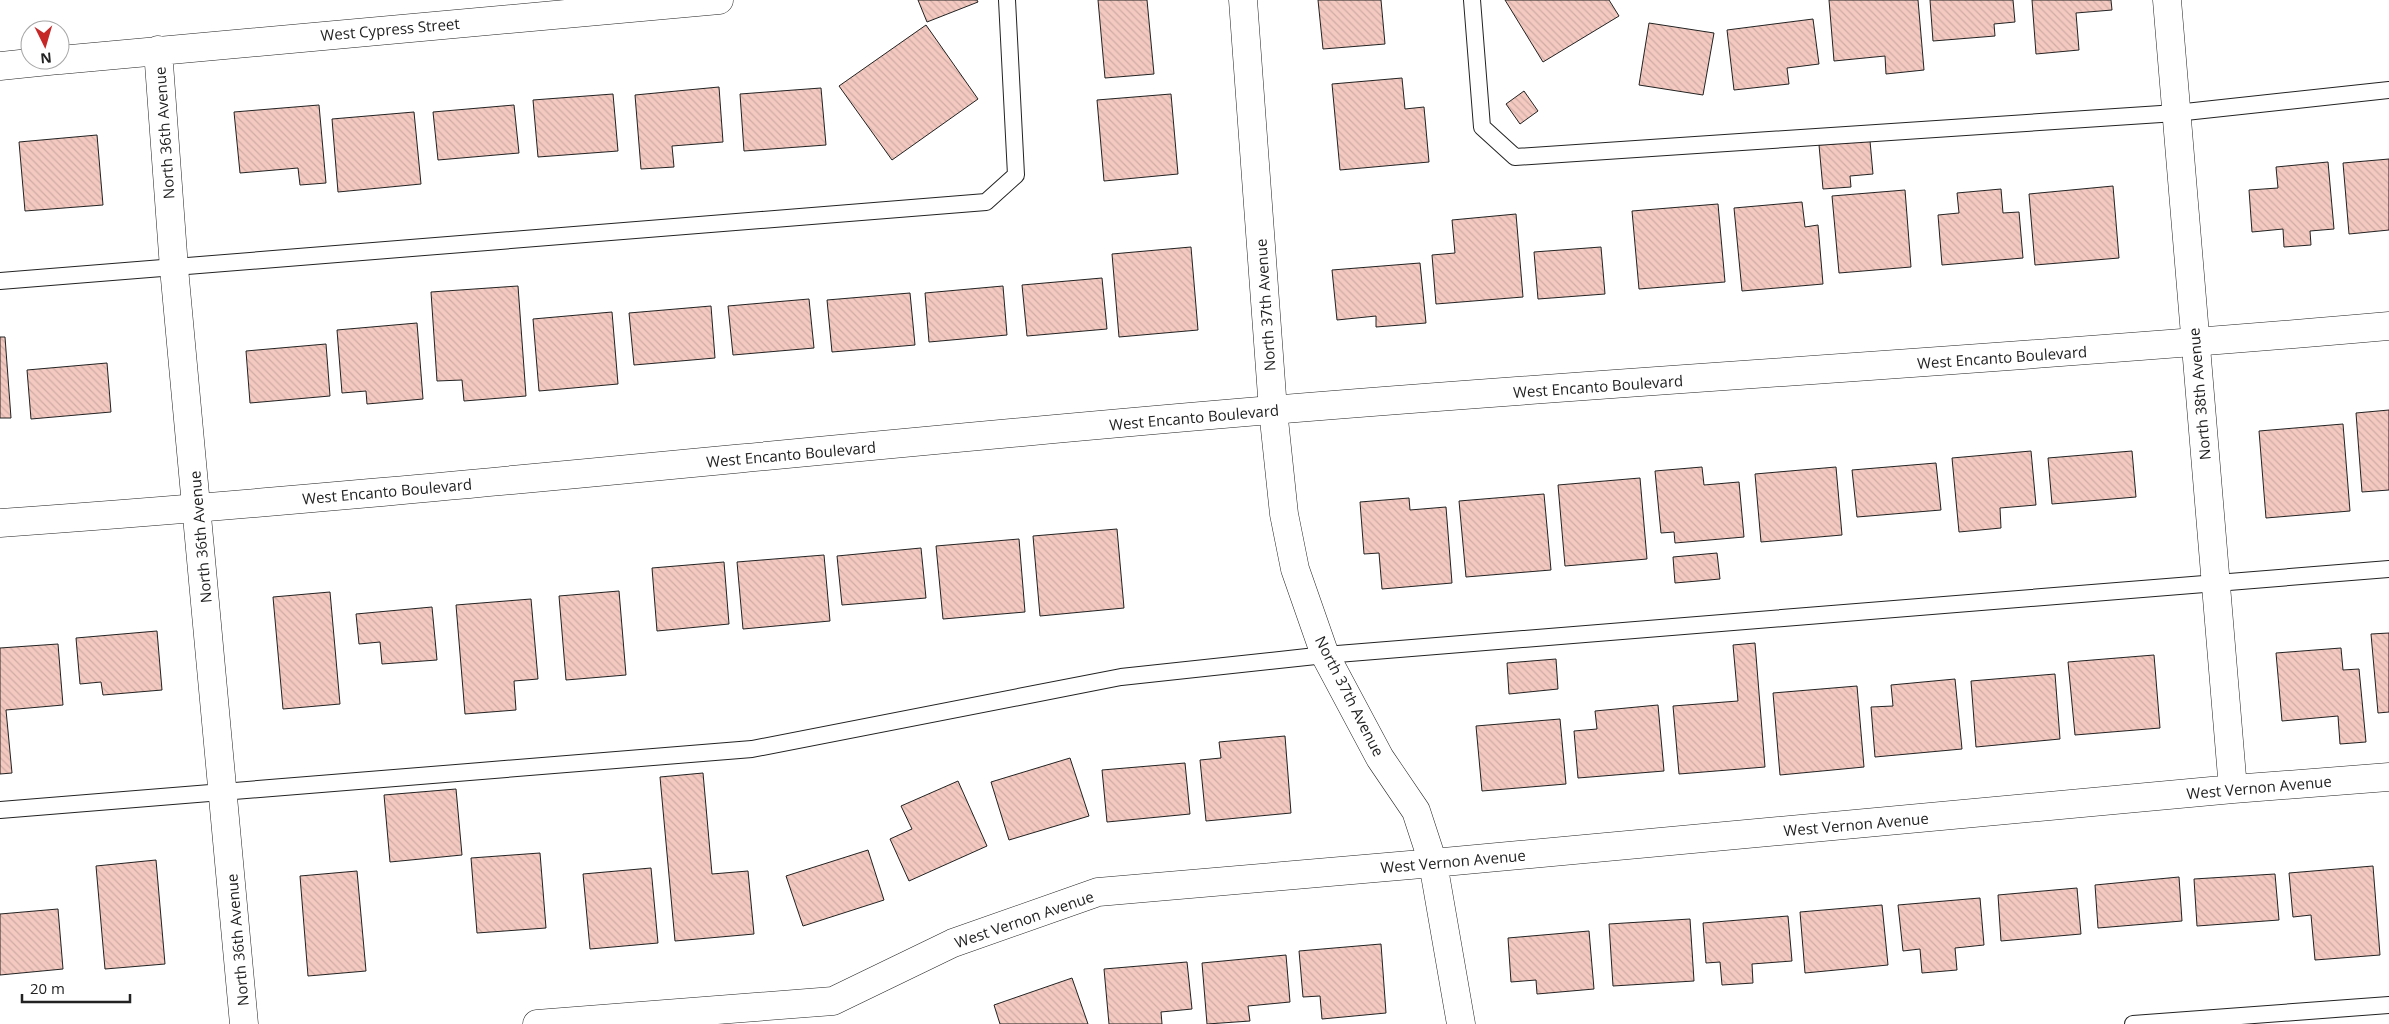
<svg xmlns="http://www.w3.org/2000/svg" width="2389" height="1024" font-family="'Open Sans',sans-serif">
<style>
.building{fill:url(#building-back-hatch);stroke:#222}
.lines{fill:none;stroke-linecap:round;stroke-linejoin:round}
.service-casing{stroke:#222;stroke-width:18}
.minor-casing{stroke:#222;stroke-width:29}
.tertiary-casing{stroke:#222;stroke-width:29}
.service{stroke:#fff;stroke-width:16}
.minor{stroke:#fff;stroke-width:28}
.tertiary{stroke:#fff;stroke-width:28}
.labels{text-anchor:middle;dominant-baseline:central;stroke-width:4;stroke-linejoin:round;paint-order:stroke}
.street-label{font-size:15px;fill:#222;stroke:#fff}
</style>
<defs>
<pattern id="building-back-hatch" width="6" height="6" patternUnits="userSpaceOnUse" patternTransform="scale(1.25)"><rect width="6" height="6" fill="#f3c9c0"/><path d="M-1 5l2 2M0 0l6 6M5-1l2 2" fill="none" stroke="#d0aca5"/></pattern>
</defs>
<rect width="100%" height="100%" fill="#fff"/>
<path class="building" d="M 918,0 L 977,0 L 978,2 L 927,22 Z
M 1098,0 L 1147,0 L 1154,74 L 1105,78 Z
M 1318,0 L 1381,0 L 1385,44 L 1323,49 Z
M 1505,0 L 1609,0 L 1619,16 L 1543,62 Z
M 1829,0 L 1918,0 L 1924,70 L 1886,74 L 1885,56 L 1834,61 Z
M 1930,0 L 2013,0 L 2015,22 L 1994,24 L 1995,36 L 1933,41 Z
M 2032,0 L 2111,0 L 2112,10 L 2076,13 L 2079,50 L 2036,54 Z
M 1813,19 L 1819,64 L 1787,68 L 1789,84 L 1734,90 L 1727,30 Z
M 1649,23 L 1714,33 L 1703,95 L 1639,85 Z
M 926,25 L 978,99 L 892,160 L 839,86 Z
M 1402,78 L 1405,109 L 1424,107 L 1429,162 L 1340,170 L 1332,84 Z
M 719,87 L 723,142 L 672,146 L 674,167 L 641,169 L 635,95 Z
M 821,88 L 826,145 L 744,151 L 740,94 Z
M 1524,91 L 1538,111 L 1520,124 L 1506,104 Z
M 613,94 L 618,151 L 538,157 L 533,100 Z
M 1171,94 L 1178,174 L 1104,181 L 1097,100 Z
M 319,105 L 326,183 L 300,185 L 298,168 L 240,173 L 234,112 Z
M 514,105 L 519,153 L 438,160 L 433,112 Z
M 414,112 L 421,184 L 338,192 L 332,119 Z
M 97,135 L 103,205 L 25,211 L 19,142 Z
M 1870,141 L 1873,174 L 1850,176 L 1851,187 L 1823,189 L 1819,145 Z
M 2389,159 L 2389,230 L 2349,234 L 2343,163 Z
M 2328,162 L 2334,229 L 2310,231 L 2311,245 L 2284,247 L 2283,229 L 2252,232 L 2249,190 L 2278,188 L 2276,167 Z
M 2113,186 L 2119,258 L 2035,265 L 2029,194 Z
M 2001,189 L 2003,213 L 2019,212 L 2023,258 L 1942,265 L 1938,215 L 1959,213 L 1957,193 Z
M 1905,190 L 1911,267 L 1839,273 L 1832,196 Z
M 1802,202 L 1805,227 L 1818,225 L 1823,284 L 1742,291 L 1734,208 Z
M 1718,204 L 1725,282 L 1639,289 L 1632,211 Z
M 1516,214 L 1523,297 L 1436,304 L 1432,255 L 1455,253 L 1452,220 Z
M 1191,247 L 1198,330 L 1119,337 L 1112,254 Z
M 1601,247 L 1605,294 L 1538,299 L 1534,252 Z
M 1420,263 L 1426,323 L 1376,327 L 1376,316 L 1337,320 L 1332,270 Z
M 1102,278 L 1107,329 L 1027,336 L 1022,285 Z
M 518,286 L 526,396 L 464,401 L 462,380 L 437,381 L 431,292 Z
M 1003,286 L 1007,335 L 929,342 L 925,293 Z
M 910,293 L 915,345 L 832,352 L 827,300 Z
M 809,299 L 814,348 L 733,355 L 728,306 Z
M 711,306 L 715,358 L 634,365 L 629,313 Z
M 612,312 L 618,384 L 539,391 L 533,319 Z
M 417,323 L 423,399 L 367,404 L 366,391 L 342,393 L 337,330 Z
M 0,337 L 5,337 L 11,418 L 0,418 Z
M 326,344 L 330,396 L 250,403 L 246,351 Z
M 107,363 L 111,412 L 31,419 L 27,370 Z
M 2389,410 L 2389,490 L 2362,492 L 2356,413 Z
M 2343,424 L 2350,511 L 2266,518 L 2259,431 Z
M 2031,451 L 2036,505 L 2000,508 L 2001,528 L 1959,532 L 1952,458 Z
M 2132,451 L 2136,497 L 2052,504 L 2048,458 Z
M 1936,463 L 1941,510 L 1857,517 L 1852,470 Z
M 1702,467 L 1704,485 L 1739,482 L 1744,537 L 1675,543 L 1674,532 L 1661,533 L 1655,471 Z
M 1836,467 L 1842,535 L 1761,542 L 1755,474 Z
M 1640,478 L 1647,559 L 1565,566 L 1558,485 Z
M 1544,494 L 1551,570 L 1466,577 L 1459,501 Z
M 1409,498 L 1410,510 L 1446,507 L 1452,583 L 1382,589 L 1379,553 L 1364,554 L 1360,502 Z
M 1117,529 L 1124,608 L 1040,616 L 1033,536 Z
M 1019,539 L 1025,612 L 943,619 L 936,546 Z
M 921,548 L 926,598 L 842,605 L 837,556 Z
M 1717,553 L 1720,579 L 1675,583 L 1673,557 Z
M 824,555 L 830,621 L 743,629 L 737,562 Z
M 724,562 L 729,624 L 657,631 L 652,568 Z
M 619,591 L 626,675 L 566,680 L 559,596 Z
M 330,592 L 340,704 L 283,709 L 273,597 Z
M 531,599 L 538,679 L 514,681 L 516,710 L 465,714 L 456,605 Z
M 432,607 L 437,660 L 382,664 L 380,642 L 359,644 L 356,614 Z
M 157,631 L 162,690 L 103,695 L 101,682 L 80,684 L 76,638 Z
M 2389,633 L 2389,712 L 2378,713 L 2371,634 Z
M 1755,643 L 1765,767 L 1679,774 L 1673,706 L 1738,701 L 1733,645 Z
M 58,644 L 63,705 L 6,710 L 12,773 L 0,774 L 0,648 Z
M 2341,648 L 2343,670 L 2359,669 L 2366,742 L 2340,744 L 2338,716 L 2282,721 L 2276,653 Z
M 2154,655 L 2160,728 L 2075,735 L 2068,662 Z
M 1556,659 L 1558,689 L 1509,694 L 1507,663 Z
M 2055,674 L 2060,739 L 1976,747 L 1971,681 Z
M 1955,679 L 1962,749 L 1875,757 L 1871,707 L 1893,706 L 1891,685 Z
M 1857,686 L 1864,767 L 1780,775 L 1773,693 Z
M 1658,705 L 1664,771 L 1578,778 L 1574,731 L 1597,729 L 1595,711 Z
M 1560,719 L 1566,784 L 1482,791 L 1476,726 Z
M 1285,736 L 1291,813 L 1206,821 L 1200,760 L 1221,758 L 1219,742 Z
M 1070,758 L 1089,816 L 1009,840 L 991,782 Z
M 1185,763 L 1190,814 L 1107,822 L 1102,770 Z
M 703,773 L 712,874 L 748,871 L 754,934 L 675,941 L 660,777 Z
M 958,781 L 987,846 L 909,881 L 890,839 L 912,829 L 901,806 Z
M 456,789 L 462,855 L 390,862 L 384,795 Z
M 868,850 L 884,900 L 803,926 L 786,876 Z
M 540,853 L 546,928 L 477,933 L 471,858 Z
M 156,860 L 165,964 L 105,969 L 96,866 Z
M 2373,866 L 2380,955 L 2315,960 L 2311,915 L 2293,917 L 2289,873 Z
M 651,868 L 658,943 L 590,949 L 583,874 Z
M 357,871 L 366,971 L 308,976 L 300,876 Z
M 2275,874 L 2279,920 L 2197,926 L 2194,879 Z
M 2179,877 L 2182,921 L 2098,928 L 2095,885 Z
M 2077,888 L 2081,934 L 2001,941 L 1998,895 Z
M 1980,898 L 1984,945 L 1955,948 L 1957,970 L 1922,973 L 1920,949 L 1903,951 L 1898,905 Z
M 1882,905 L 1888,965 L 1805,973 L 1800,912 Z
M 58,909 L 63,969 L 0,975 L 0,914 Z
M 1788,916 L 1792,961 L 1752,964 L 1753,983 L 1722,985 L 1720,962 L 1706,963 L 1703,923 Z
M 1690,919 L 1694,981 L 1613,986 L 1609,924 Z
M 1589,931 L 1594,989 L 1537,994 L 1536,980 L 1511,982 L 1508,938 Z
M 1381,944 L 1386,1013 L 1322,1019 L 1320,996 L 1303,997 L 1299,951 Z
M 1286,955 L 1290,1002 L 1248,1006 L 1250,1021 L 1207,1024 L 1202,963 Z
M 1187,962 L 1192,1009 L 1161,1012 L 1162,1024 L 1109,1024 L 1104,969 Z
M 1072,978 L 1088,1024 L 1000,1024 L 994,1005 Z"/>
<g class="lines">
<defs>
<path id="service" d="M 1472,0 L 1482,127 L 1515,157 L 2176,113 L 2389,90
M 0,281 L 986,202 L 1016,175 L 1007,0
M 0,810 L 752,749 L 1121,677 L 1325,655 L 2389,569
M 2133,1024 L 2389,1005"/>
<path id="minor" d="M 1243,0 L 1273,410 L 1284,514 L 1295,569 L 1325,655 L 1380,758 L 1416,811 L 1433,863 L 1461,1024
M 2167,0 L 2233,789
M 158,50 L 174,268 L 244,1024
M 60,60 L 719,0
M 0,66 L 58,60
M 537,1024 L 833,1001 L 953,943 L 1098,892 L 1433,863 L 2233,789 L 2389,777"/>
<path id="tertiary" d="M 0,523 C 425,493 848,445 1272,410 C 1644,379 2017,359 2389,326"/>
</defs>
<use href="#service" class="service-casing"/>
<use href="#minor" class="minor-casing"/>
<use href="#tertiary" class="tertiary-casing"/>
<use href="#service" class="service"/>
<use href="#minor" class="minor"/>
<use href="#tertiary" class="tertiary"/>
</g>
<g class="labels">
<g class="street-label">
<text transform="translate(390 29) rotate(-5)">West Cypress Street</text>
<text transform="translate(164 133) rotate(-94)">North 36th Avenue</text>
<text transform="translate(1265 305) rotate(-94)">North 37th Avenue</text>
<text transform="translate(2002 357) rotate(-4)">West Encanto Boulevard</text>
<text transform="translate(1598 386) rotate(-4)">West Encanto Boulevard</text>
<text transform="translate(2199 394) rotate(-95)">North 38th Avenue</text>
<text transform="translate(1194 417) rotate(-5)">West Encanto Boulevard</text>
<text transform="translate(791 454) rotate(-5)">West Encanto Boulevard</text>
<text transform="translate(387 491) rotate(-5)">West Encanto Boulevard</text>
<text transform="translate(200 537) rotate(-95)">North 36th Avenue</text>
<text transform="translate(1350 696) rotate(63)">North 37th Avenue</text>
<text transform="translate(2259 787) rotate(-5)">West Vernon Avenue</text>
<text transform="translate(1856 824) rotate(-5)">West Vernon Avenue</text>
<text transform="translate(1453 861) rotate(-5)">West Vernon Avenue</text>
<text transform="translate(1024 919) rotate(-19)">West Vernon Avenue</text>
<text transform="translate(237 940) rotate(-95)">North 36th Avenue</text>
</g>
</g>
<g transform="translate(45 45) rotate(175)"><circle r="24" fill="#ffffff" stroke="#a7a7a7"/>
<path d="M0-4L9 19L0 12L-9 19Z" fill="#c62828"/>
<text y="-8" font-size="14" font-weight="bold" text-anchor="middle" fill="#222222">N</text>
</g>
<path d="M22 994v8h108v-8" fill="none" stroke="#222222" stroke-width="2.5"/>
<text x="30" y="994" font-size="15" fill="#222222" stroke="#ffffff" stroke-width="4" paint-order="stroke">20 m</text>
</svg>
